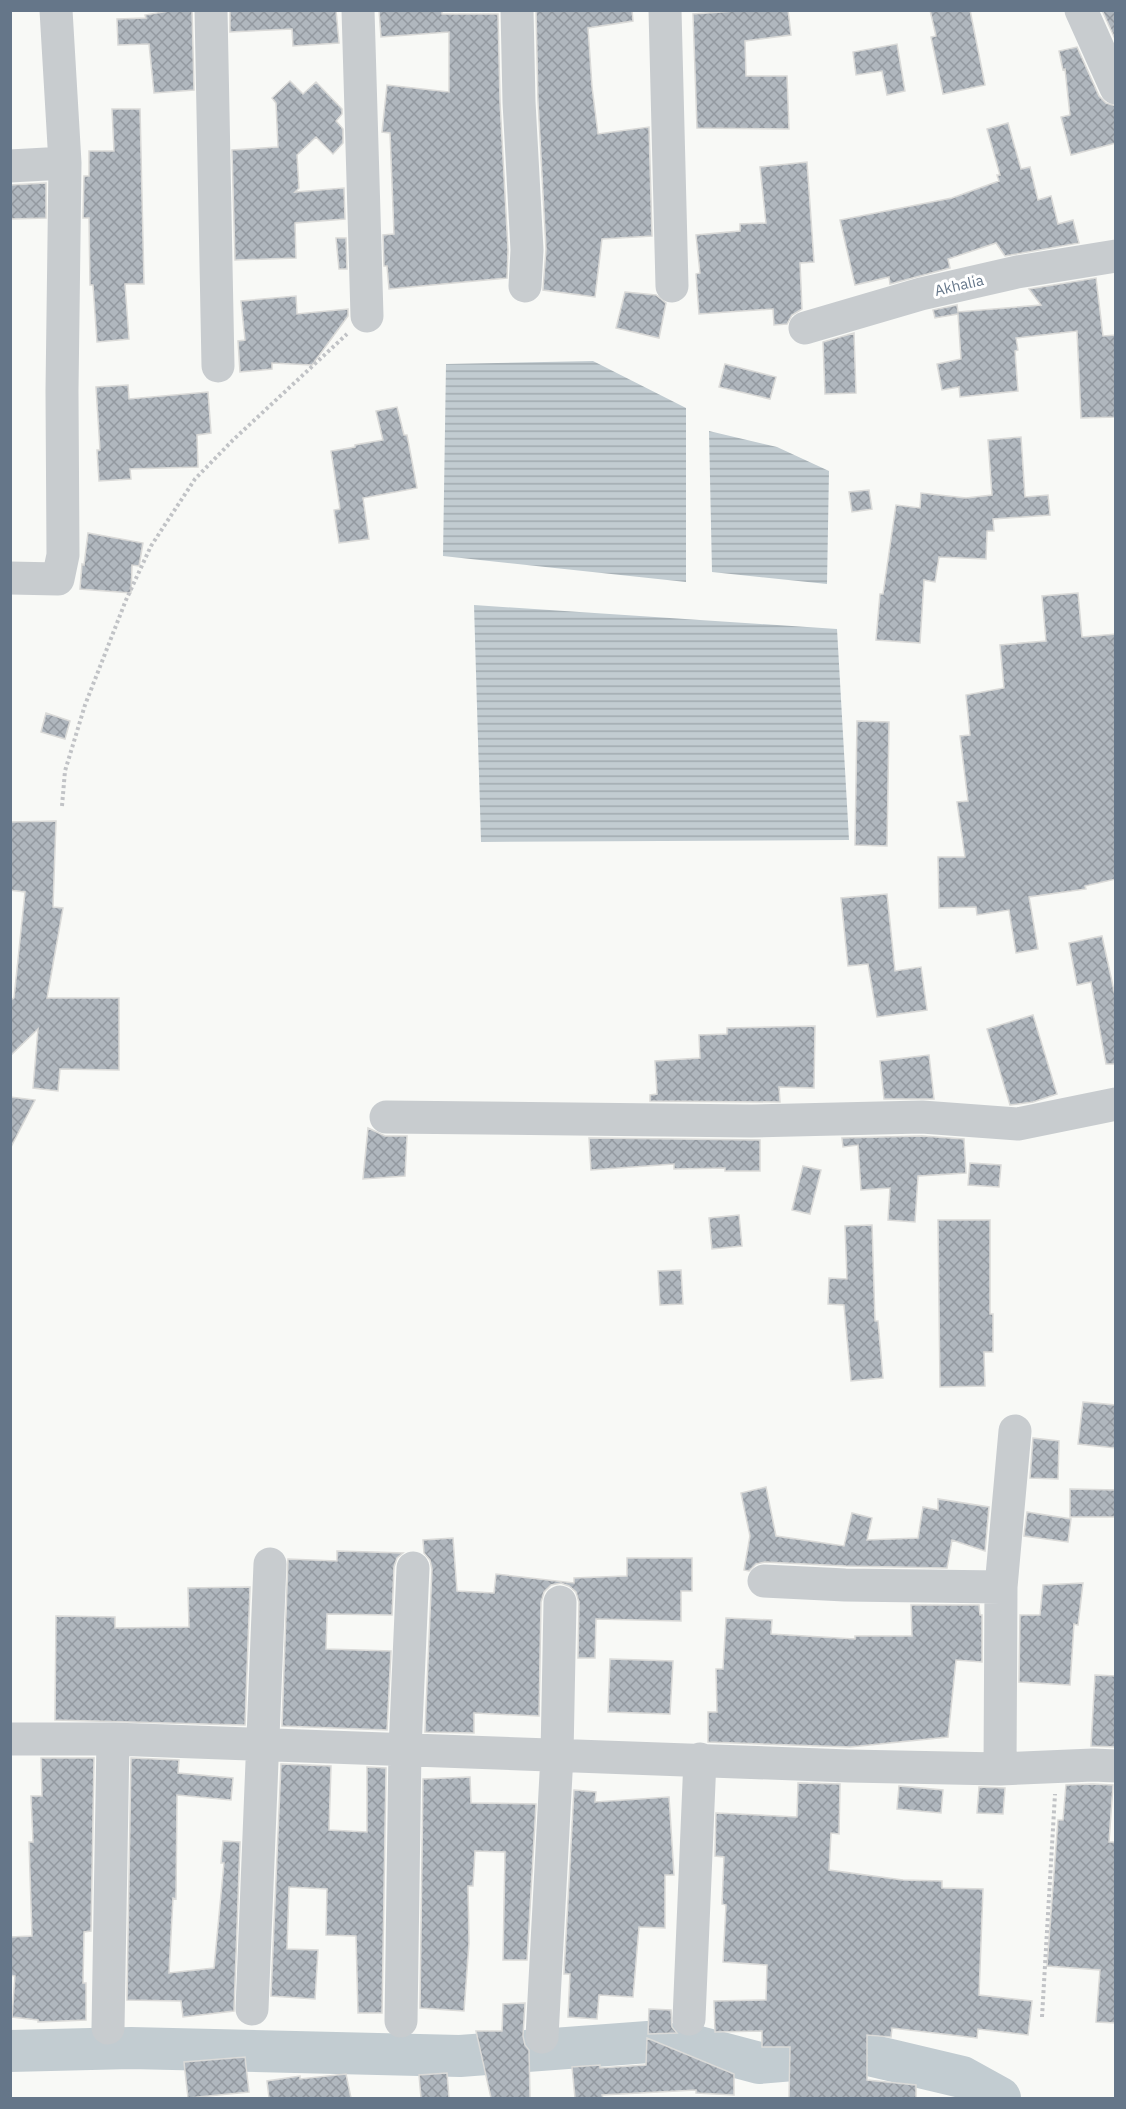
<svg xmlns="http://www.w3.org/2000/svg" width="1126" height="2109" font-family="'IBM Plex Sans',sans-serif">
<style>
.water{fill:url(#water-rules)}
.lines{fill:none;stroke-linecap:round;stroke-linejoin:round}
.river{stroke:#c2ccd1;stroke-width:42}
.building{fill:url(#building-cross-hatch);stroke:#dadad8;stroke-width:1.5}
.path{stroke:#c1c3c6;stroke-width:4;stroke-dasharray:3 3;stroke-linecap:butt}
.minor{stroke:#c8cccf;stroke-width:33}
.labels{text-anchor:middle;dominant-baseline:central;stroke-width:6;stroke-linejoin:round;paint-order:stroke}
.street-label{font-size:15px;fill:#657689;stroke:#fff}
</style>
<defs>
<pattern id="water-rules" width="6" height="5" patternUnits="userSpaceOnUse" patternTransform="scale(1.5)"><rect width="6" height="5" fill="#c2ccd1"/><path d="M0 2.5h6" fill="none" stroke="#a1aaaf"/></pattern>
<pattern id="building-cross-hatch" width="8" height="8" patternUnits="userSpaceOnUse" patternTransform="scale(1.5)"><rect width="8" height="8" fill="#b0b7be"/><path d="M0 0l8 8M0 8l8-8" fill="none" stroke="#9399a0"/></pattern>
</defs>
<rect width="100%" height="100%" fill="#f8f9f6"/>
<path class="water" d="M 593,361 L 686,408 L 686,582 L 443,556 L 446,364 Z
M 709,431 L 777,447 L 829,471 L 827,584 L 712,572 Z
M 474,605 L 837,629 L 849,840 L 481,842 Z"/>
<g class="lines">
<path class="river" d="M 10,2051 L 131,2048 L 460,2056 L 648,2042 L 699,2047 L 759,2063 L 865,2054 L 962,2077 L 1000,2098"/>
</g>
<path class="building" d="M 175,10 L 192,10 L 194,90 L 154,93 L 149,44 L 118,45 L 117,19 L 146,18 L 145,15 Z
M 230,10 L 336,10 L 339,43 L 293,46 L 292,29 L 230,32 Z
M 379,10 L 442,10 L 442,14 L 498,14 L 500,102 L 508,250 L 507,278 L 389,289 L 387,266 L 384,266 L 383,235 L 394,234 L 390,133 L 382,132 L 387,85 L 449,92 L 449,32 L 381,37 Z
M 536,10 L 632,10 L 633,21 L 588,28 L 592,87 L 598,134 L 649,127 L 652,236 L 602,239 L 595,297 L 543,290 L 546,249 L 538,101 Z
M 749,10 L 788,10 L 791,35 L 745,41 L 746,76 L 787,76 L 789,129 L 697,128 L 693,14 Z
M 930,10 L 970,10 L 985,85 L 943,94 L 931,37 L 936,36 Z
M 1102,10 L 1116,10 L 1116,41 Z
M 897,44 L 905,91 L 887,95 L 882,71 L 856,75 L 853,52 Z
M 1077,47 L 1099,96 L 1106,103 L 1116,106 L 1116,143 L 1071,155 L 1061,117 L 1070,115 L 1065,69 L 1063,70 L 1059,51 Z
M 290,81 L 303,94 L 316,82 L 342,109 L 342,114 L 336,121 L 343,129 L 343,143 L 333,154 L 316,137 L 297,155 L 299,188 L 295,192 L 344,188 L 345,219 L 295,223 L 296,258 L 235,260 L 232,150 L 278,147 L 276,103 L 272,98 Z
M 112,109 L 140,109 L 144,284 L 125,284 L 129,339 L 97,342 L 93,285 L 90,285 L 89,218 L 83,218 L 84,176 L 89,176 L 89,151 L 114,151 Z
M 1008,123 L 1021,169 L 1030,167 L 1038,200 L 1051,196 L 1058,224 L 1073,220 L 1079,243 L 1005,256 L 996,243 L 948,259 L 950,268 L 890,284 L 889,277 L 855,285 L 840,220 L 952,198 L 999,181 L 997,175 L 1000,175 L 987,129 Z
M 807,162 L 814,262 L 800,263 L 802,309 L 792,315 L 787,324 L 774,325 L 773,309 L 699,314 L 696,274 L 700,273 L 696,235 L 740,231 L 740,224 L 766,223 L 760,167 Z
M 46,183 L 46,218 L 10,219 L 10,185 Z
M 336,238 L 346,238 L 347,269 L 339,269 Z
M 1096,278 L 1103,336 L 1116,335 L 1116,417 L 1081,418 L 1077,331 L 1016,338 L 1018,350 L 1015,351 L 1018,391 L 960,397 L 959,387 L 942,390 L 937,364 L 961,359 L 958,314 L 935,318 L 933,310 L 957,305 L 958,312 L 1041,305 L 1029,289 Z
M 625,292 L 656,295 L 666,303 L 659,338 L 616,328 Z
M 296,296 L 297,314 L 348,309 L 348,316 L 312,365 L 272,363 L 272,369 L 240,372 L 238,341 L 245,340 L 241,301 Z
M 854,333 L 856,393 L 825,394 L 823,342 Z
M 725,364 L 776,377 L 770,399 L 719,387 Z
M 128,385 L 129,399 L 208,392 L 211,433 L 197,435 L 198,467 L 130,469 L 131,479 L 99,481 L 97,450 L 100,450 L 96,387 Z
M 397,407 L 404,435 L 407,435 L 417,488 L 363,498 L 369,539 L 339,543 L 334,510 L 340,509 L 331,451 L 355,447 L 355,445 L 383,440 L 376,411 Z
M 1021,437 L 1025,497 L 1048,495 L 1050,515 L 993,519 L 994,531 L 987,531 L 986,559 L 939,557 L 935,582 L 924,580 L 920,643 L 876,640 L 880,594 L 883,594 L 896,505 L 920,508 L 921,493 L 966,498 L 992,495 L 988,440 Z
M 869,490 L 872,509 L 852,512 L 849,492 Z
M 88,533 L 143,543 L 139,566 L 132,565 L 131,593 L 80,589 L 82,564 L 84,565 Z
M 1078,593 L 1082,637 L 1116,634 L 1116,879 L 1085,886 L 1086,889 L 1029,897 L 1038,949 L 1016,953 L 1009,910 L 977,915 L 976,907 L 939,908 L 938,857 L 965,857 L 957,802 L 968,801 L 960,736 L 970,735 L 966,695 L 1004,688 L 1000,645 L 1046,641 L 1042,596 Z
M 46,713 L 70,721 L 65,739 L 41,732 Z
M 857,721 L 889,722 L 887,846 L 855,845 Z
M 56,821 L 53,907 L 63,908 L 47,998 L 119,998 L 119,1070 L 60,1069 L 58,1091 L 33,1088 L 38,1029 L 10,1056 L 10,1000 L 14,998 L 25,892 L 10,890 L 10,822 Z
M 887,894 L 895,971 L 921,967 L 927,1010 L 877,1017 L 868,964 L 848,966 L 841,898 Z
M 1102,936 L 1116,1000 L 1116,1064 L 1106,1064 L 1091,982 L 1077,985 L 1069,943 Z
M 1033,1015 L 1057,1094 L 1033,1102 L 1010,1105 L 987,1029 Z
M 815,1026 L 814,1088 L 779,1087 L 780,1102 L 650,1101 L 650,1095 L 657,1094 L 655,1061 L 700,1058 L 699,1035 L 727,1034 L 727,1028 Z
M 929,1055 L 934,1099 L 884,1099 L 880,1061 Z
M 10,1097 L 35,1100 L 10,1149 Z
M 368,1128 L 385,1136 L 407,1136 L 405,1176 L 363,1179 Z
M 922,1136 L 964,1139 L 966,1173 L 918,1176 L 915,1222 L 888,1220 L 890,1188 L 861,1190 L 858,1145 L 843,1147 L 842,1138 Z
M 589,1138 L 760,1140 L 760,1171 L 725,1171 L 725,1168 L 674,1169 L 674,1164 L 591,1170 Z
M 970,1163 L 1001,1165 L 999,1187 L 968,1185 Z
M 803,1166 L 821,1170 L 810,1214 L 792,1210 Z
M 739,1215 L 742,1246 L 712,1249 L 709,1218 Z
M 938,1220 L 990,1220 L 990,1314 L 993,1314 L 993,1352 L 984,1352 L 985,1386 L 940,1387 Z
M 872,1225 L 875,1321 L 878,1321 L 883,1378 L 851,1381 L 844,1305 L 828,1304 L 829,1278 L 847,1279 L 845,1226 Z
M 681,1270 L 683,1304 L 660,1305 L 658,1271 Z
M 1083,1402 L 1116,1405 L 1116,1448 L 1078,1444 Z
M 1033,1438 L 1059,1441 L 1058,1479 L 1030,1478 Z
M 766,1487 L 776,1536 L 844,1546 L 852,1513 L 872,1518 L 867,1540 L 918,1538 L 923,1507 L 938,1510 L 938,1499 L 989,1507 L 985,1551 L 952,1540 L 947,1568 L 846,1566 L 765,1562 L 756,1564 L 749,1571 L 744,1570 L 750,1536 L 741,1493 Z
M 1070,1489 L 1116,1490 L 1116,1517 L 1070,1517 Z
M 1027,1512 L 1071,1519 L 1068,1542 L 1024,1536 Z
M 453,1538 L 457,1591 L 494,1593 L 496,1574 L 574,1583 L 574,1578 L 627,1576 L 627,1558 L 692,1558 L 692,1591 L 681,1591 L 681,1621 L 596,1619 L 595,1658 L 578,1658 L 579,1602 L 576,1592 L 569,1586 L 561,1583 L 551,1585 L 544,1592 L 541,1602 L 539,1716 L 474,1713 L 474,1733 L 425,1732 L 432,1569 L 430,1560 L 424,1553 L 423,1540 Z
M 337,1551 L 403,1553 L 397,1558 L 394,1567 L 392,1615 L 327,1614 L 326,1649 L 391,1651 L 387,1730 L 282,1726 L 288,1559 L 337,1561 Z
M 1083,1583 L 1078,1625 L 1074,1624 L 1070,1685 L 1019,1682 L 1020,1615 L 1040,1615 L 1043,1585 Z
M 250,1587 L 245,1725 L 55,1720 L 56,1616 L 115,1617 L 115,1628 L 189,1627 L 188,1588 Z
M 911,1605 L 979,1605 L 980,1615 L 982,1615 L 982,1662 L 956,1660 L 948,1737 L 850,1747 L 708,1742 L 708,1712 L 717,1712 L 716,1669 L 723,1669 L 726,1618 L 772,1620 L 771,1634 L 855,1639 L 855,1636 L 912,1636 Z
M 610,1659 L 673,1661 L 670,1714 L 608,1712 Z
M 1095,1675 L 1116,1676 L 1116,1747 L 1091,1746 Z
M 41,1758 L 94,1758 L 91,1931 L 84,1932 L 83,1983 L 86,1983 L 86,2020 L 38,2022 L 38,2020 L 12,2017 L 15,1976 L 10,1975 L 10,1937 L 32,1936 L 29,1842 L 33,1842 L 31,1796 L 42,1796 Z
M 131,1758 L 179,1760 L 178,1773 L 233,1778 L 231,1800 L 177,1795 L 176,1899 L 173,1898 L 169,1973 L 214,1968 L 224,1863 L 221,1863 L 223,1841 L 240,1842 L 234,2011 L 183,2017 L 181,2001 L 127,2000 Z
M 281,1764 L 331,1766 L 329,1830 L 367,1832 L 367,1767 L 386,1768 L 382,2013 L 358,2013 L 356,1936 L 326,1935 L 327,1889 L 289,1887 L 287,1949 L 318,1950 L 315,1999 L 271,1996 Z
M 470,1777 L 471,1803 L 536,1804 L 527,1960 L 503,1960 L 505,1852 L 475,1851 L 473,1886 L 468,1886 L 469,1943 L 464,2011 L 420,2008 L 423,1779 Z
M 798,1783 L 840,1784 L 839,1834 L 831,1833 L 829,1870 L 903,1880 L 942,1881 L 942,1888 L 983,1889 L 979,1995 L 1032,2001 L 1028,2035 L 978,2029 L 977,2038 L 892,2028 L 891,2037 L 867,2035 L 867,2080 L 916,2085 L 916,2098 L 789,2098 L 790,2047 L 762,2047 L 762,2031 L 715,2032 L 714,2001 L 766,2000 L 767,1965 L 723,1962 L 726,1905 L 722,1904 L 724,1857 L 715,1856 L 716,1813 L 797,1817 Z
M 1093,1784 L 1113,1785 L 1109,1842 L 1116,1842 L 1116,2023 L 1096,2022 L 1100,1970 L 1047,1966 L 1058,1820 L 1063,1820 L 1066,1785 Z
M 899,1786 L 943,1790 L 941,1813 L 897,1809 Z
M 979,1787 L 1005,1788 L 1003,1814 L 977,1813 Z
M 574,1790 L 596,1792 L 595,1802 L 669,1797 L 674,1875 L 665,1875 L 665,1928 L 639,1927 L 633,1997 L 599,1995 L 597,2019 L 568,2017 L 570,1974 L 564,1974 Z
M 525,2003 L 523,2036 L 525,2045 L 529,2050 L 530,2098 L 491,2098 L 476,2031 L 502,2031 L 503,2004 Z
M 649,2009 L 671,2010 L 672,2027 L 677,2033 L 648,2034 Z
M 647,2038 L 734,2074 L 734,2095 L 696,2093 L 696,2090 L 602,2095 L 603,2098 L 575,2098 L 572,2067 L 600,2065 L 600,2068 L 646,2065 Z
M 245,2057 L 249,2092 L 188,2098 L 184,2062 Z
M 447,2073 L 449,2098 L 421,2098 L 419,2075 Z
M 346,2074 L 351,2098 L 269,2098 L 267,2081 L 300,2076 L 300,2079 Z"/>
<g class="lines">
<path class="path" d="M 62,806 L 65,771 L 85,705 L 126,600 L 151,546 L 195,479 L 233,440 L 347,334
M 1042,2017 L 1055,1794"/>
<path class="minor" d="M 211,10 L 218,366
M 358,10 L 367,316
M 517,10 L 519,102 L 527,250 L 525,286
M 665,10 L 672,286
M 1081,10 L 1116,88
M 10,166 L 65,163
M 805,328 L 921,294 L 1017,272 L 1116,256
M 10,578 L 58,579 L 63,555 L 62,391 L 65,163 L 56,10
M 386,1117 L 752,1121 L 922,1117 L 1018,1124 L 1116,1104
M 1015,1431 L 1001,1587 L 1000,1769 L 1093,1765 L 1116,1766
M 764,1581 L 845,1585 L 1001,1587
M 10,1739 L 113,1739
M 252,2009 L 270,1564
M 689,2019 L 700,1759
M 401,2021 L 405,1749 L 413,1568
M 108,2028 L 113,1739 L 849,1766 L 1000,1769
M 542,2037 L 557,1755 L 560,1602"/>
</g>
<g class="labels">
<g class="street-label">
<text transform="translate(959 285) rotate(-13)">Akhalia</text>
</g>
</g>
<rect width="1126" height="2109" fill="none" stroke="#657689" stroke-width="24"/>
</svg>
